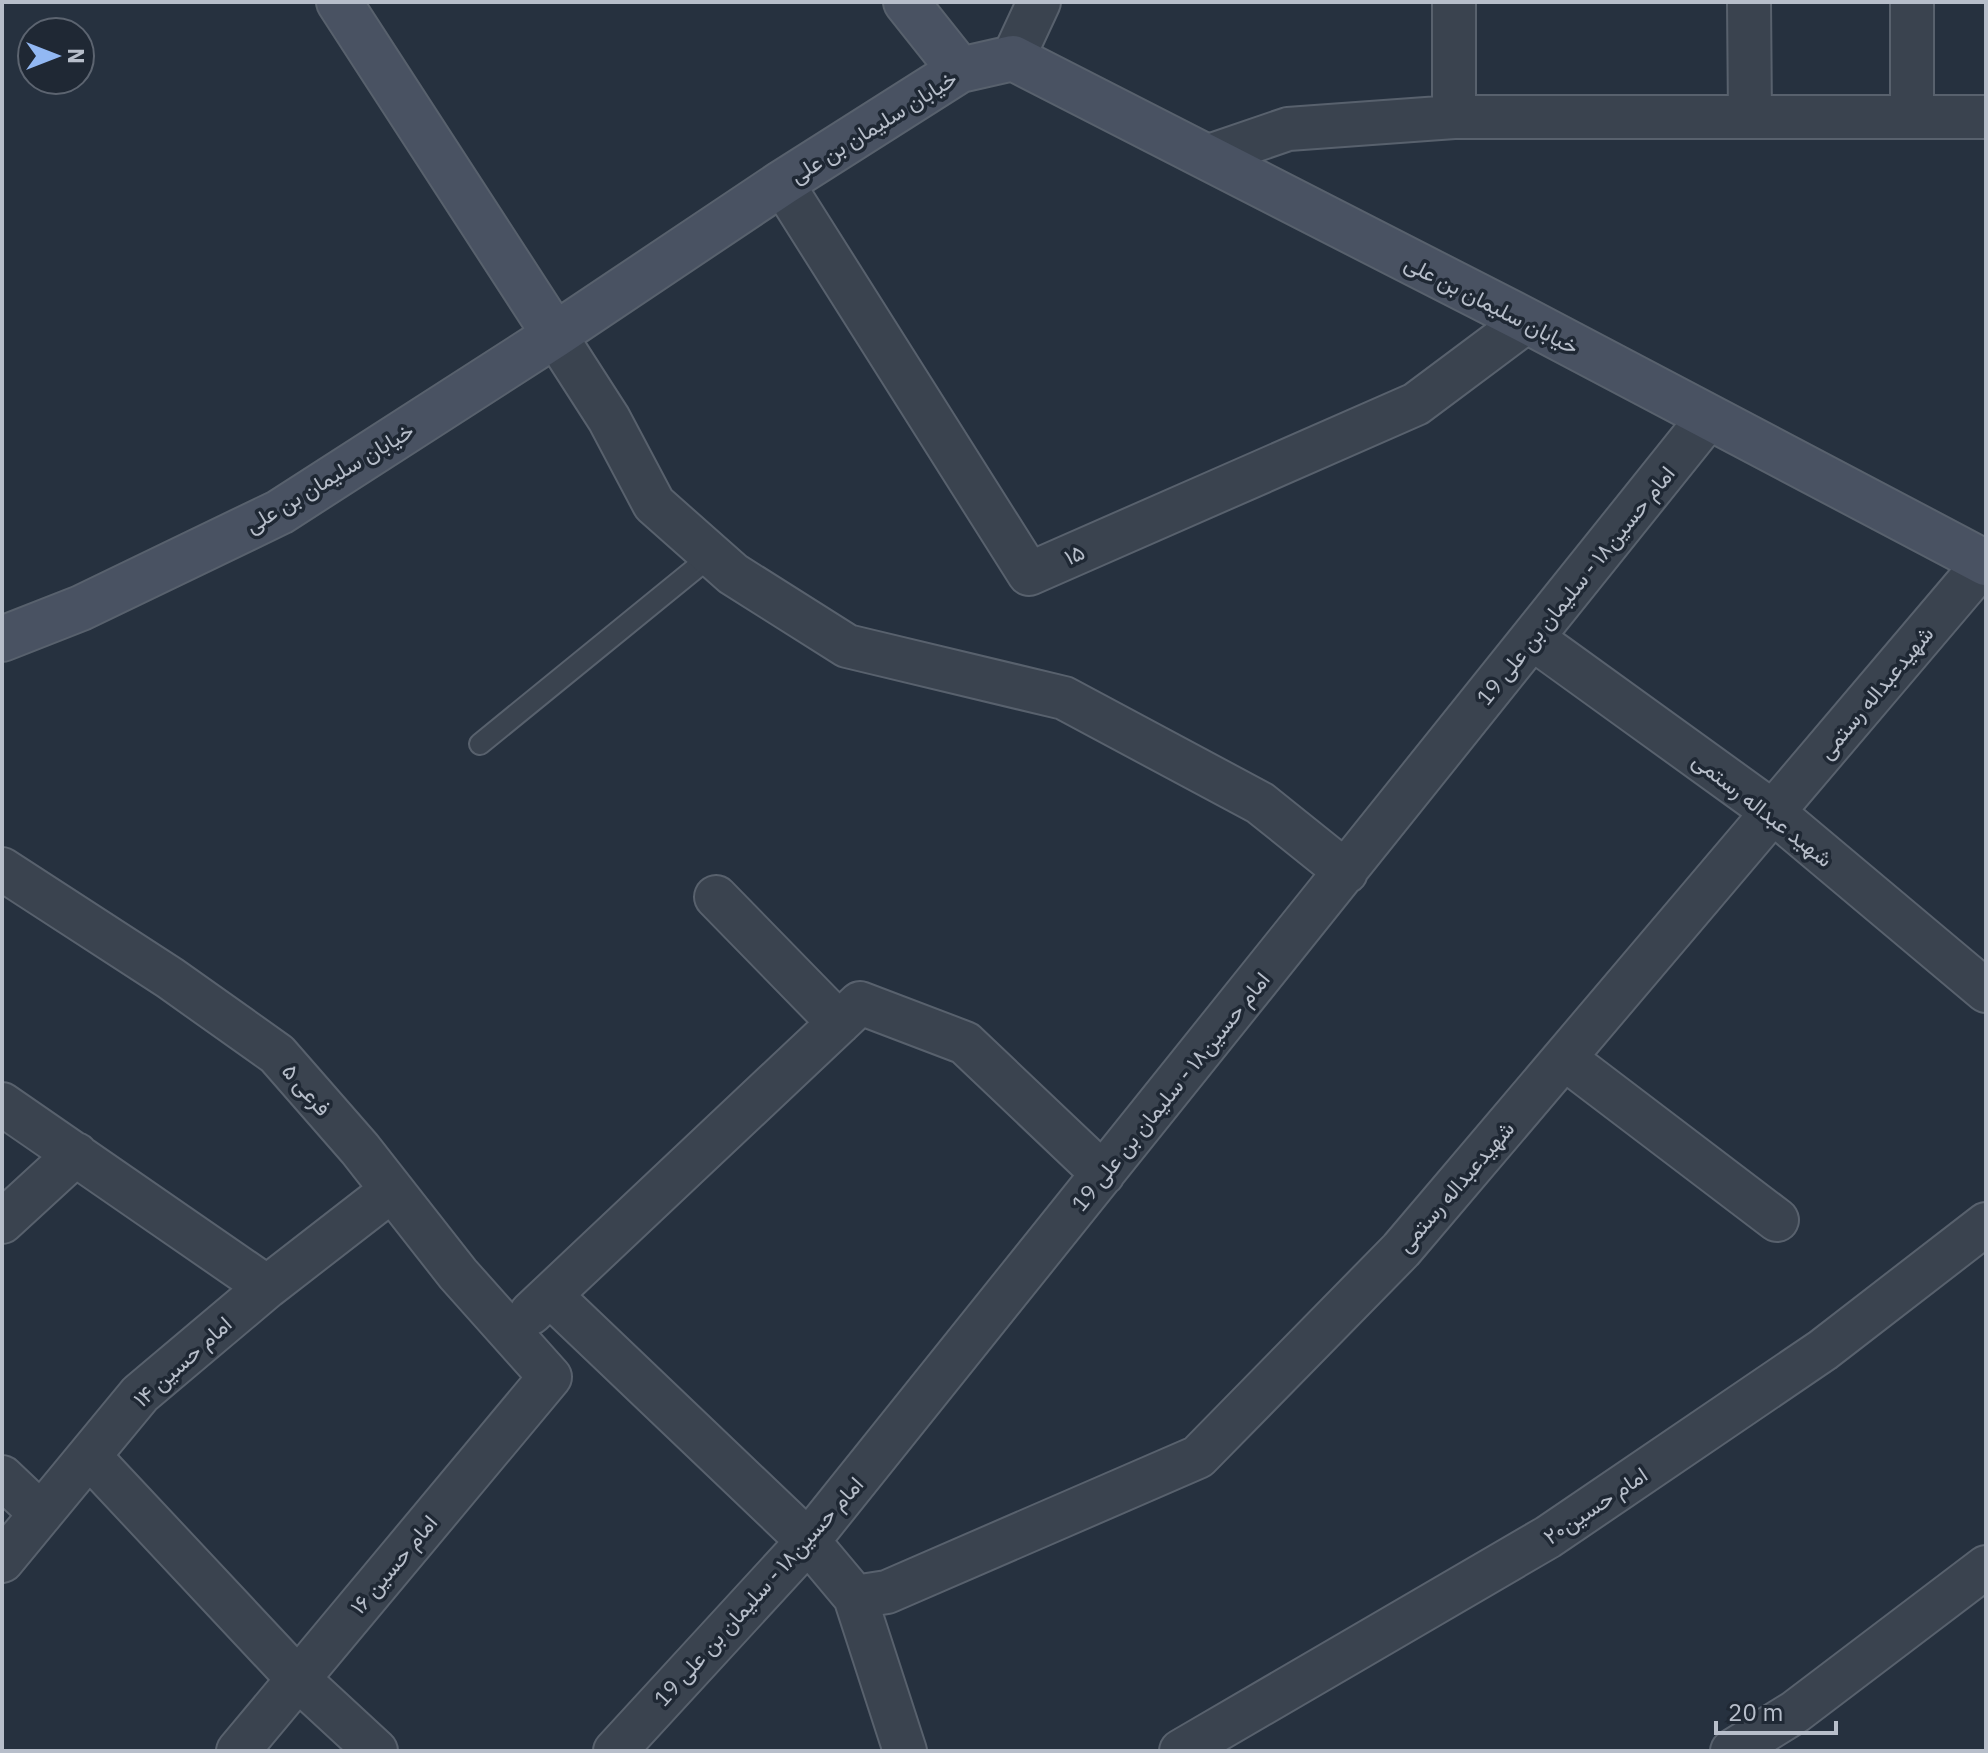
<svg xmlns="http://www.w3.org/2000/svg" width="1988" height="1753" font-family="'IBM Plex Sans',Vazirmatn,sans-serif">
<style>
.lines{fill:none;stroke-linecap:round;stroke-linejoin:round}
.lane-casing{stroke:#58616d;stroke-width:24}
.street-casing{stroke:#58616d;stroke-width:46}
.secondary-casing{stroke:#58616d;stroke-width:48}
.lane{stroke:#3a434f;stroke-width:20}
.street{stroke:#3a434f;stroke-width:42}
.secondary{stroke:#495262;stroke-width:44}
.labels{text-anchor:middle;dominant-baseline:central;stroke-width:7;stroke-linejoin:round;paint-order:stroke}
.street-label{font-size:22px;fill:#b7beca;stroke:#1f2834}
</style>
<rect width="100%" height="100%" fill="#26313f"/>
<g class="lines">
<defs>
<path id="lane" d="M 480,744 L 712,555"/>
<path id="street" d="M 1454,2 L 1454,117
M 1749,2 L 1750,117
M 1912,2 L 1912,117
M 1013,58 L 1039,2
M 1206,157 L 1288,129 L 1454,117 L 1986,117
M 782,183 L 1029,574 L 1416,404 L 1527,321
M 555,335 L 609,419 L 654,504 L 733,574 L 847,646 L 1064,698 L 1260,803 L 1346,872
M 1532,638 L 1773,812 L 1986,991
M 2,869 L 170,978 L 277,1054 L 360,1149 L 458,1274 L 550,1377 L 238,1751
M 716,897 L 839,1023
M 1564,1058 L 1777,1220
M 2,1104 L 267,1287
M 2,1222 L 76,1154
M 550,1295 L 808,1541 L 855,1597 L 887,1592 L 1198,1457 L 1401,1250 L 1985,562
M 531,1313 L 860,1003 L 965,1043 L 1103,1174
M 89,1456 L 297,1678 L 376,1751
M 2,1477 L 41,1514
M 2,1561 L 140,1394 L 267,1287 L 392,1190
M 855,1597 L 905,1751
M 615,1751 L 808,1541 L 1709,417
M 1181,1751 L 1548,1537 L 1823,1350 L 1986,1224
M 1732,1751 L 1795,1712 L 1986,1567"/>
<path id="secondary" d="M 339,2 L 555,335
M 906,2 L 960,70
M 2,639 L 81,608 L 280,512 L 555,335 L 782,183 L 960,70 L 1013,58 L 1527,321 L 1986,563"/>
</defs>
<use href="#lane" class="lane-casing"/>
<use href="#street" class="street-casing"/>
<use href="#secondary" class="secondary-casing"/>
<use href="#lane" class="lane"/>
<use href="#street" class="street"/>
<use href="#secondary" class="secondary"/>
</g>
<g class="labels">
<g class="street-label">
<text transform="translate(873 126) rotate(-32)">خیابان سلیمان بن علی</text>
<text transform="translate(1492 304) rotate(27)">خیابان سلیمان بن علی</text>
<text transform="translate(329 477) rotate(-31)">خیابان سلیمان بن علی</text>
<text transform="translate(1074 554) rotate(-24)">۱۵</text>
<text transform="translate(1575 585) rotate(-51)">امام حسین۱۸ - سلیمان بن علی 19</text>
<text transform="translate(1875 692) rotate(-50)">شهیدعبداله رستمی</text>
<text transform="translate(1763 809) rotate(38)">شهید عبداله رستمی</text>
<text transform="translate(307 1089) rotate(49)">فرعی ۵</text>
<text transform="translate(1170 1091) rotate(-51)">امام حسین۱۸ - سلیمان بن علی 19</text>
<text transform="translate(1455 1186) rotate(-49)">شهیدعبداله رستمی</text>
<text transform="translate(182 1361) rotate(-42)">امام حسین ۱۴</text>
<text transform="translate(1595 1505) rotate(-34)">امام حسین۲۰</text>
<text transform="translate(393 1564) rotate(-50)">امام حسین ۱۶</text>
<text transform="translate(758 1591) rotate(-48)">امام حسین۱۸ - سلیمان بن علی 19</text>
</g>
</g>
<rect width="1988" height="1753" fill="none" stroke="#b7beca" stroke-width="8"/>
<g transform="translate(56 56) rotate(90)"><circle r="38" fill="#1f2834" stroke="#5c6470" stroke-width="2"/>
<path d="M0-6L14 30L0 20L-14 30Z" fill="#92b8f3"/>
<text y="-12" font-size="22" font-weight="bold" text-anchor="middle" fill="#b7beca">N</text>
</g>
<path d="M1716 1721v12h120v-12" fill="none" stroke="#b7beca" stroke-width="4"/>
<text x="1728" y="1721" font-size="24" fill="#b7beca" stroke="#1f2834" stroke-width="6" paint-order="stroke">20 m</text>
</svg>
